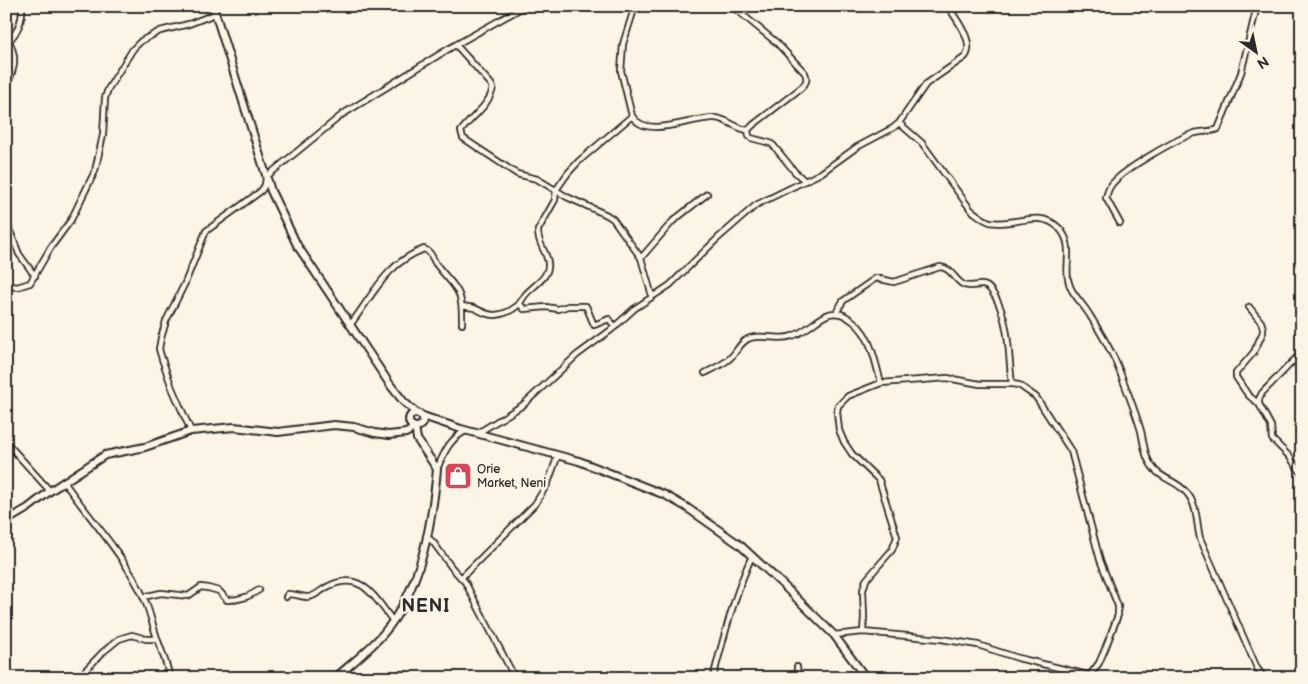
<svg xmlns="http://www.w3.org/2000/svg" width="1308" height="684" font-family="'Balsamiq Sans',sans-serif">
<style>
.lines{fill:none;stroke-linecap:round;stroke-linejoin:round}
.street-casing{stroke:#2b2b2b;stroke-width:8}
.secondary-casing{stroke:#2b2b2b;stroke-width:10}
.street{stroke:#fcf5e5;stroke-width:4.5}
.secondary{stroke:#fcf5e5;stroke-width:6}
.labels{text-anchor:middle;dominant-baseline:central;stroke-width:5;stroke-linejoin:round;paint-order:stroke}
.poi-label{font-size:12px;fill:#2b2b2b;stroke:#fcf5e5;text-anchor:start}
.district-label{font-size:18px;font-weight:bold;letter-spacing:1px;fill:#2b2b2b;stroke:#fcf5e5}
</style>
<rect width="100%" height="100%" fill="#fcf5e5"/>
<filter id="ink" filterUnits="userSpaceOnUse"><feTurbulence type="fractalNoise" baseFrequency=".02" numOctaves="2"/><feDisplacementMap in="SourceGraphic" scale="10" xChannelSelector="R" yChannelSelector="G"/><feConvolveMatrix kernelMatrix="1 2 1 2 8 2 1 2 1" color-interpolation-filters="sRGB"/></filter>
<g filter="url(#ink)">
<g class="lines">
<defs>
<path id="street" d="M 635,6 L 623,44 L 621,71 L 632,116 C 647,140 692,117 715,118 C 728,119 736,129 748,130
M 732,6 L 777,43 L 805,73 C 808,80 806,83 801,88 L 753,125 L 748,130 L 749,136 L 751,138 L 770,143 L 773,145 L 795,172 L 805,181
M 6,43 C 17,35 23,20 22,6
M 456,45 L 491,84 L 493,88 C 489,106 471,117 461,131 L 463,138 L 517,174 L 537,179 L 567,197 L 607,215 L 613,219 L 641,258 L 652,296
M 6,88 C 14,69 18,60 9,41
M 899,123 L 922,143 L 971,210 C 977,214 983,220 990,222 C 1014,227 1039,208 1059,228 C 1078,248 1059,270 1073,292 C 1078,300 1084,306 1089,314 C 1099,330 1111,349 1118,367 C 1126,388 1135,410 1141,431 C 1143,440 1144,449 1147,457 C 1157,481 1173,477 1186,492 C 1198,505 1196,522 1200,538 L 1257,668 L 1264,678
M 6,221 L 19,254 L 35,276
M 1120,223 L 1106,198 C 1107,193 1108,189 1112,184 C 1124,169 1176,139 1195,133 C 1203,131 1211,132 1218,129 L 1241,73 L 1257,6
M 641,258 L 673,221 L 707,194
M 6,285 L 17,287 L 30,283 L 51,247 L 71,220 L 95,171 L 103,135 L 105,98 L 108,89 L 133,49 L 141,41 L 160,31 L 189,24 L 215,14
M 520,304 L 524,309 L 546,307 L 558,309 L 568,306 L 586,306 L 594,325 L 609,319 L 615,327
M 462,306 C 466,307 471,307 474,308 C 482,311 485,315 496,315 C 504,314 511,311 517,306 C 521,303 523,297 526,294 C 534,285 550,277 548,263 C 547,252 537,243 538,230 L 555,200 L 556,190 L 568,173 L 579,161 L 632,116
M 1249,307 L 1261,322 L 1263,328 L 1263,332 L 1254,352 L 1236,373 L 1236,377 L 1248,395 L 1259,404
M 836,313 L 843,301 L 876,278 L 894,282 L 940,267 C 952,268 954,280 964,285 C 972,288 979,283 986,286 C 991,288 993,294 996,298 C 1010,325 1008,354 1012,384
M 350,325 C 374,294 385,264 424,249 C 431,251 432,258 436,264 C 456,290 463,287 462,324
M 1302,352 L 1262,393 L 1259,399 L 1259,404 L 1271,426 L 1272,439 L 1289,456 L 1302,474
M 705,373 C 713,369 722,365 729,359 C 737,353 739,342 750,338 C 764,334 779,341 792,336 C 806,332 816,319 829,314 C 836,312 841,313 847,317 C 871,331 874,358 881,383
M 191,431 L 172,388 L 161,356 L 159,349 L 161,338 L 166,321 L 185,283 L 206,231 L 261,191 L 265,185 L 266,177 L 343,114 L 450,48 L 525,6
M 478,433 L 523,405 L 577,355 L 611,330 L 634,309 L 670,285 L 717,239 L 756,205 L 821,173 L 857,147 L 893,128 L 899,123 L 926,84 L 965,57 C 976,42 956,20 948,6
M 6,442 L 50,491
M 437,469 C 444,453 450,438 466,431
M 64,482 C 91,520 124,555 144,598 C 150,612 153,627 158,641 C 163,654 167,665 170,678
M 426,536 L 433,542 L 452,568 L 465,582 L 515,678
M 461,578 L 535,504 L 548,483 L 558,455
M 143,597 L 161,593 L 188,596 L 201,587 L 208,588 L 219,591 L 227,600 C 240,600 248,597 259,590
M 286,597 L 288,594 C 295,594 302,597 308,597 C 315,597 322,589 329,586 C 362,570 375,598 393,621
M 863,632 L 864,617 L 863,590 L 866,580 L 892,550 L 897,537 L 879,480 L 852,454 L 844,442 L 839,430 L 837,412 L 838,406 L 848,396 L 881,383 L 947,378 L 980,384 L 1012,384 L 1019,385 L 1036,397 L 1071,451 L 1100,560 L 1118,606 L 1118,615 L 1105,649 L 1099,663 L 1090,675
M 834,635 L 863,632 L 941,639 L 978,645 L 1018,658 L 1100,678
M 797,667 L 798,678
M 78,678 L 103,652 L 119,639 L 132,635 L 146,639 L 157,639
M 713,678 C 724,637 734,595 752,556"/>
<path id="secondary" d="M 213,6 L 271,191 L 297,245 L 391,386 L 404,402 L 418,414
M409 420a7 7 0 1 1 14 0a7 7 0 1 1-14 0Z
M 420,415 L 461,429 L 579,461 L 665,495 L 686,507 L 740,545 L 780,582 L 834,635 L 866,678
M 6,521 L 28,508 L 50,491 L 105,455 L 145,447 L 191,431 L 234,427 L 278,432 L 334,425 L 354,427 L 375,433 L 389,435 L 406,433 L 411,430 L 413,426
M 335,678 C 351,664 369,650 383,634 C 421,590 432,524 437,469 L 417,439 L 415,427"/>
</defs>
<use href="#street" class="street-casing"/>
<use href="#secondary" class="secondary-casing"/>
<use href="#street" class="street"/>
<use href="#secondary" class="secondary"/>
</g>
</g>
<defs>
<symbol id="shop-square" viewBox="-11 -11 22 22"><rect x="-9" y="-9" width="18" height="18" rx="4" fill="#d1495b" stroke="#fcf5e5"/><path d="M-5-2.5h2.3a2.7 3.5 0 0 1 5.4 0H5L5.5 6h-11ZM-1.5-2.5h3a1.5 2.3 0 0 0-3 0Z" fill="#fff"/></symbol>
</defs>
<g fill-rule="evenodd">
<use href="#shop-square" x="442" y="460" width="32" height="32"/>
</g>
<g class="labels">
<g class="poi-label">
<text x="477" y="469">Orie<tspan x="477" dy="14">Market, Neni</tspan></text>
</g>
<g class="district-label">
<text x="426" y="606">NENI</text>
</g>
</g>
<rect width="1308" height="684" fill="none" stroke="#fcf5e5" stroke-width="25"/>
<rect x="12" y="12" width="1283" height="659" fill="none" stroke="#2b2b2b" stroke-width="2" filter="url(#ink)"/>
<g transform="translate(1256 52) rotate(147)" stroke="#fcf5e5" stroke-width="4" paint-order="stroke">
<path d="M0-4L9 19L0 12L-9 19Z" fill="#2b2b2b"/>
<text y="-8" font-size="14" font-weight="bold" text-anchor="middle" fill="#2b2b2b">N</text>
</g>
</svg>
